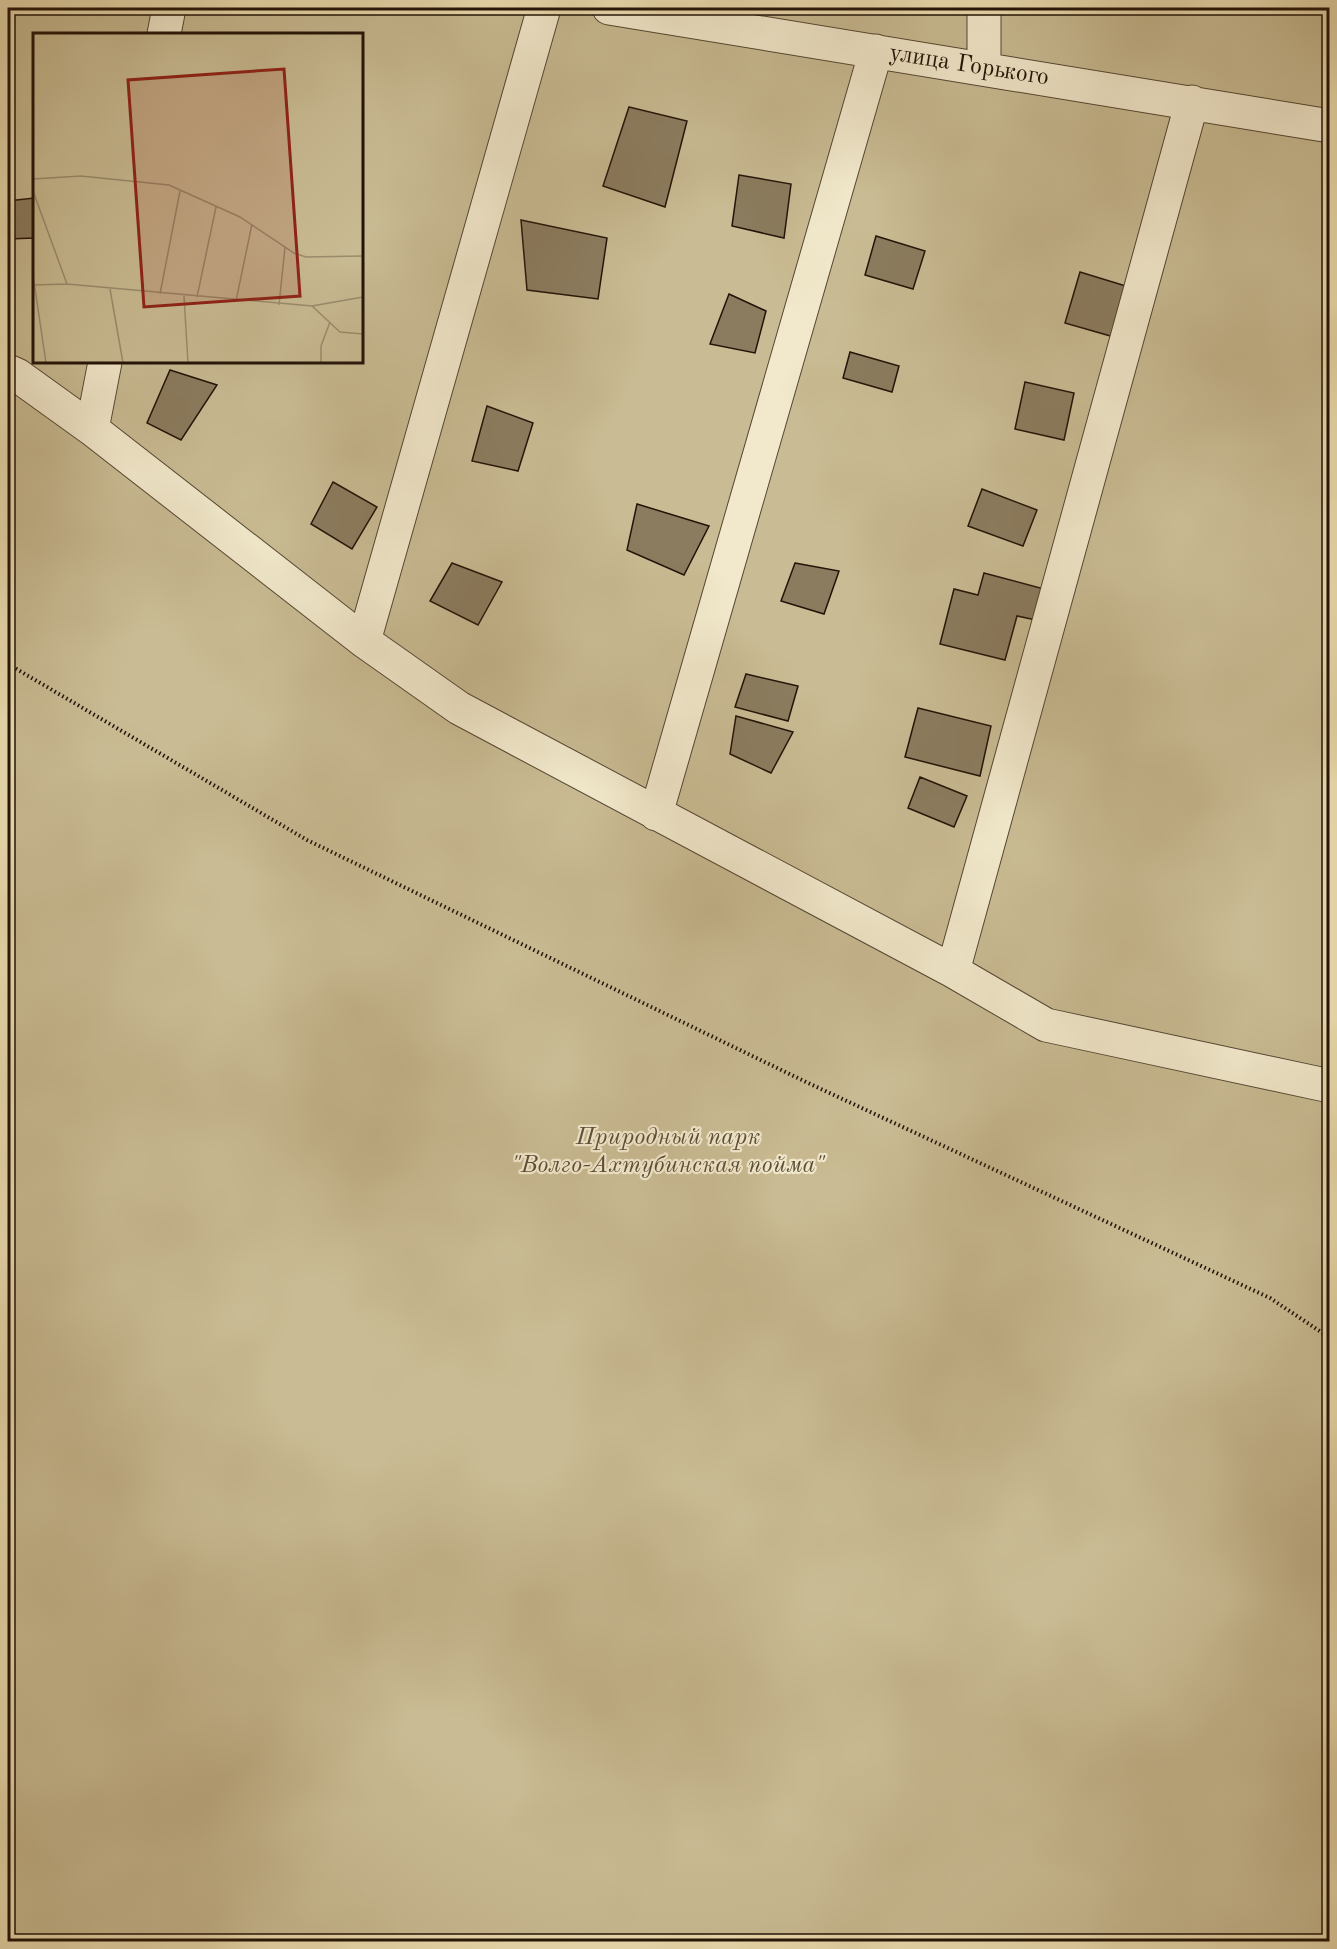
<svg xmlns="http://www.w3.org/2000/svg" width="1337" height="1949" font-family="'Old Standard TT',serif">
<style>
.green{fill:#c9bb93;stroke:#76674e;stroke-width:1.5;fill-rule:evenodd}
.building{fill:#8b7c5f;stroke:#221308;stroke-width:1.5}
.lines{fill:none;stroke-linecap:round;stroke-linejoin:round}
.minor-casing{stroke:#544632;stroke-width:35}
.path{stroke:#221308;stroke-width:4;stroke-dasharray:1.5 3;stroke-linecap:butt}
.minor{stroke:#f2e9cc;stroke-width:33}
.labels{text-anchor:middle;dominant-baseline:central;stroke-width:4.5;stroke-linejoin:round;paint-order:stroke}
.street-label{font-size:24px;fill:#221308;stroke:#f2e9cc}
.park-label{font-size:24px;font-style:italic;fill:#5c4e39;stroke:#f2e9cc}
.inset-road{fill:none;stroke:#9b8c6d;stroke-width:1.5}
.view{fill:#8f2418;fill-opacity:0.15;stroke:#8f2418;stroke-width:3}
.inset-edge{fill:none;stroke:#221308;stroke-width:3}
</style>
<rect width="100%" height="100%" fill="#ebddb0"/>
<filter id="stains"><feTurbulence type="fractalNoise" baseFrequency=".00333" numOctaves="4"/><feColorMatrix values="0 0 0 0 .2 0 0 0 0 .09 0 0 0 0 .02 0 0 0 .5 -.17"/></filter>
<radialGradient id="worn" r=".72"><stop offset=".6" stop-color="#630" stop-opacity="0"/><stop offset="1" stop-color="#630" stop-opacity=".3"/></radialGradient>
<path class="green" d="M 8,8 L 1329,8 L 1329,1941 L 8,1942 ZM 34,34 L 362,34 L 362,362 L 34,362 Z"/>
<path class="building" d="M 629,107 L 687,121 L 665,207 L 603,186 Z
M 739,175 L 791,184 L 784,238 L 732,226 Z
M 34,198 L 34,238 L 8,239 L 8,201 Z
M 521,220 L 607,238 L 598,299 L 527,290 Z
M 876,236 L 925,251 L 913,289 L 865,275 Z
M 1080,272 L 1129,287 L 1114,337 L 1065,323 Z
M 729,294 L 766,311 L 755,353 L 710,344 Z
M 850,352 L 899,366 L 892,392 L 843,378 Z
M 170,370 L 217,385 L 181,440 L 147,423 Z
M 1025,382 L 1074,393 L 1064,440 L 1015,429 Z
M 487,406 L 533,423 L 518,471 L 472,461 Z
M 333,482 L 377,507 L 352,549 L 311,524 Z
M 982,489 L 1037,510 L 1023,546 L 968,526 Z
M 637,504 L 709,526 L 684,575 L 627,550 Z
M 452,563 L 502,582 L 478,625 L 430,601 Z
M 795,563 L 839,571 L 824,614 L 781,601 Z
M 984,573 L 1044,589 L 1036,620 L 1017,616 L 1005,660 L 940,644 L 954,589 L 978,595 Z
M 746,674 L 798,686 L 788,721 L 735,707 Z
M 918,708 L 991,726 L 980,776 L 905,757 Z
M 736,716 L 793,732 L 771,773 L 730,754 Z
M 920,777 L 967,796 L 954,827 L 908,808 Z"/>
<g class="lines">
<defs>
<path id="minor" d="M 609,8 L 1330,126
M 164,34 L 169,8
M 984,68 L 984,8
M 8,371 L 17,375 L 92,429 L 364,641 L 459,708 L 953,971 L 1046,1025 L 1330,1086
M 92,429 L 105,362
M 364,641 L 544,8
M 656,814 L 876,51
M 953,971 L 1192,102"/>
</defs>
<use href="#minor" class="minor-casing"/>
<path class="path" d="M 8,664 L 307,840 L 806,1082 L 1270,1298 L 1330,1338"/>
<use href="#minor" class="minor"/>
</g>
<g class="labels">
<g class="street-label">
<text transform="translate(969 66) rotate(9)">улица Горького</text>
</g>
<g class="park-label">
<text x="668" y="1138">Природный парк<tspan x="668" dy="28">"Волго-Ахтубинская пойма"</tspan></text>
</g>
</g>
<g transform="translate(33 33)">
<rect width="330" height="330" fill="#ebddb0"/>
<path d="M 0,0 L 330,0 L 330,330 L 0,330 Z" fill="#c9bb93"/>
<path class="inset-road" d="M 0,146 L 48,143 L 136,152 L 207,184 L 261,220 L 273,224 L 330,223M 0,158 L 34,251M 0,242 L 13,330M 0,252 L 34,251 L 279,273 L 307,299 L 330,301M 77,256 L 90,330M 127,261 L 147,158M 151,263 L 155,330M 164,264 L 183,174M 203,268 L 219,191M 246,272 L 252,214M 279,273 L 330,264M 288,330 L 288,313 L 297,289"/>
<path class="view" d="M 251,36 L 267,263 L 111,274 L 95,47 Z"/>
<rect width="330" height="330" class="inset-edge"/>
</g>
<rect width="1337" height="1949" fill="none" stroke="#ebddb0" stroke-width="30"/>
<rect x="9" y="9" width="1319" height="1931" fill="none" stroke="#221308" stroke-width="3"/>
<rect x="15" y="15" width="1307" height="1919" fill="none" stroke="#221308" stroke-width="1.5"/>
<rect width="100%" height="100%" filter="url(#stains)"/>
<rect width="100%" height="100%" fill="url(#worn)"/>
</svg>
